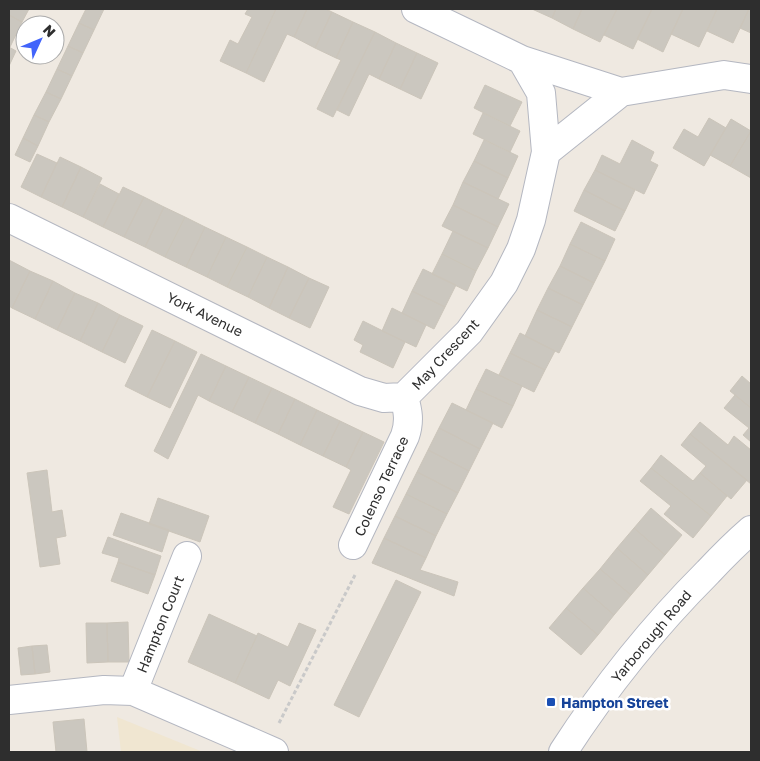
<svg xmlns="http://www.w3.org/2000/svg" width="760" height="761" font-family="'Golos Text',sans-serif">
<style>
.education{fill:#f0e6d1}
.building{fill:#cbc7bf;stroke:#cbc5ba}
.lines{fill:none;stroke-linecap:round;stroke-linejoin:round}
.minor-casing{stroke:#b4b7c1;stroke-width:30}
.secondary-casing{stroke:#b4b7c1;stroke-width:30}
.path{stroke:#c9c9c9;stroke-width:3;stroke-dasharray:4 2.5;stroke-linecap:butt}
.minor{stroke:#fff;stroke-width:28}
.secondary{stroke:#fff;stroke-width:28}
.transit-dot{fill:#1a4fb4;stroke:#fff;stroke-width:2}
.labels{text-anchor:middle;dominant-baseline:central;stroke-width:5;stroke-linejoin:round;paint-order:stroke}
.street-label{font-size:14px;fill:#2e2e2e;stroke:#fff}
.transit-label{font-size:14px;font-weight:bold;fill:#164399;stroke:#fff;text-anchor:start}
</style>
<rect width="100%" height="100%" fill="#efe9e1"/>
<path class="education" d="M 117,717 L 203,752 L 121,752 Z"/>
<path class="building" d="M 9,9 L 29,9 L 22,22 L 9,15 Z
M 86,9 L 104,9 L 94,30 L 79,23 Z
M 248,9 L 276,9 L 246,73 L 220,61 L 230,40 L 238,44 L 252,17 L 245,14 Z
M 276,9 L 307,9 L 294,37 L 287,34 L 264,82 L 246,73 Z
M 307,9 L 326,9 L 332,12 L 315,48 L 294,37 Z
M 532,9 L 556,9 L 552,18 Z
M 556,9 L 582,9 L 573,29 L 552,18 Z
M 582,9 L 617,9 L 600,42 L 573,29 Z
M 617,9 L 652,9 L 633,49 L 604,35 Z
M 652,9 L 683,9 L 663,52 L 637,39 Z
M 683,9 L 717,9 L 699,47 L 671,34 Z
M 717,9 L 749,9 L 733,43 L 707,31 Z
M 749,9 L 751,9 L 751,33 L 740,28 Z
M 332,12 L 353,22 L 336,58 L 315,48 Z
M 9,15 L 22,22 L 10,47 L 9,47 Z
M 353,22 L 375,32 L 333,117 L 317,109 L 341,60 L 336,58 Z
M 79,23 L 94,30 L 83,53 L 68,46 Z
M 375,32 L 396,43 L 379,79 L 369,74 L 349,116 L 337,110 Z
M 396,43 L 417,53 L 400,89 L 379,79 Z
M 68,46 L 83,53 L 72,76 L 57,69 Z
M 9,47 L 16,51 L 9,66 Z
M 417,53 L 438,63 L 421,99 L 400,89 Z
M 57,69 L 72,76 L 61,99 L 46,92 Z
M 485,85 L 522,102 L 510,126 L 474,108 Z
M 46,92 L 61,99 L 49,122 L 34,115 Z
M 483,113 L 520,131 L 510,152 L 473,134 Z
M 34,115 L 49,122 L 38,146 L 23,138 Z
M 709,118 L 726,128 L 704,166 L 673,148 L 684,129 L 698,137 Z
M 731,119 L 751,131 L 730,166 L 710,155 Z
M 751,131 L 751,178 L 730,166 Z
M 23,138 L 38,146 L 30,162 L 15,155 Z
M 484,140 L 518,156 L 508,178 L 474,161 Z
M 632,140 L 654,152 L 650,161 L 658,165 L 644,194 L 595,170 L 602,155 L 620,164 Z
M 37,154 L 57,163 L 41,197 L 21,187 Z
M 60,157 L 81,167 L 62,207 L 41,197 Z
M 474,161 L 508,178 L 498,199 L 463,182 Z
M 81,167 L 102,178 L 83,217 L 62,207 Z
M 595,170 L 635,190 L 625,211 L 584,190 Z
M 463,182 L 509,204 L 498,227 L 453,205 Z
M 100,184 L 119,194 L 103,227 L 83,217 Z
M 123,187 L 144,197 L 124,237 L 103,227 Z
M 584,190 L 625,211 L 615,231 L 574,211 Z
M 144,197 L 164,207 L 145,247 L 124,237 Z
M 453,205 L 498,227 L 488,248 L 442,226 Z
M 164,207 L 185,217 L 165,257 L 145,247 Z
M 185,217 L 205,227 L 186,267 L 165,257 Z
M 581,222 L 615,239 L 605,261 L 570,244 Z
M 205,227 L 226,237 L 207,277 L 186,267 Z
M 453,231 L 488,248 L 476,271 L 442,254 Z
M 226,237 L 247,247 L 227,287 L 207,277 Z
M 570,244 L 605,261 L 594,283 L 560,266 Z
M 247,247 L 267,257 L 248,297 L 227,287 Z
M 442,254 L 476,271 L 467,291 L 432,274 Z
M 267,257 L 288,267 L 269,308 L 248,297 Z
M 9,260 L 30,271 L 12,308 L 9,306 Z
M 560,266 L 594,283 L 583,305 L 548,288 Z
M 288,267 L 309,278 L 289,318 L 269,308 Z
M 423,269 L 456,285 L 445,307 L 412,291 Z
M 30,271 L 53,281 L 35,319 L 12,308 Z
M 309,278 L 329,287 L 310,328 L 289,318 Z
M 53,281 L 75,293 L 57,330 L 35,319 Z
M 548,288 L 583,305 L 572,327 L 537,310 Z
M 412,291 L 445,307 L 434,329 L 402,313 Z
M 75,293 L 98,303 L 80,341 L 57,330 Z
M 98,303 L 120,315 L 102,352 L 80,341 Z
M 392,308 L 426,325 L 416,347 L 382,331 Z
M 537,310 L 572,327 L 559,353 L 525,336 Z
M 120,315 L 143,326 L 125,363 L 102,352 Z
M 363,321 L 405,342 L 393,368 L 360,352 L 363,345 L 354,340 Z
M 152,330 L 175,341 L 147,397 L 125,386 Z
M 520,333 L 555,351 L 545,370 L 510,353 Z
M 175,341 L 197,352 L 170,408 L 147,397 Z
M 510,353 L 545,370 L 534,392 L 499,375 Z
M 201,354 L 226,366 L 209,401 L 198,395 L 168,459 L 154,451 Z
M 226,366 L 249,377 L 232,412 L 209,401 Z
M 486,369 L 522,386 L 513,406 L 476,389 Z
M 742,376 L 751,384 L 751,408 L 730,391 Z
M 249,377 L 272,388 L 255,423 L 232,412 Z
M 272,388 L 295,399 L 278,434 L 255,423 Z
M 476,389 L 513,406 L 502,428 L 466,410 Z
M 735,395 L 751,408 L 751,442 L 743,435 L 749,428 L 724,408 Z
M 295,399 L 317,410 L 300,445 L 278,434 Z
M 452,403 L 493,423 L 480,449 L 439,428 Z
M 317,410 L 340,421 L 323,456 L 300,445 Z
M 340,421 L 363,432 L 346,467 L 323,456 Z
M 700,422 L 728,445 L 734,436 L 751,450 L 751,484 L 690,434 Z
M 439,428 L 480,449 L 469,471 L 428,450 Z
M 363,432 L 384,442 L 349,514 L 333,507 L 351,470 L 346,467 Z
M 690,434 L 747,480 L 731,499 L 700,473 L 706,466 L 681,445 Z
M 428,450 L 469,471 L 458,493 L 417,472 Z
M 661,455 L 693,481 L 700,473 L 727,496 L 711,516 L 651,468 Z
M 651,468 L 711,516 L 693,538 L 664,514 L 671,506 L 640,481 Z
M 47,470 L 52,512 L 62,510 L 66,536 L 56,538 L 60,564 L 40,567 L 27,473 Z
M 417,472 L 458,493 L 447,514 L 406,494 Z
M 406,494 L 447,514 L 436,536 L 395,516 Z
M 158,498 L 209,516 L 200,542 L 149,524 Z
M 651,508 L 682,535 L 665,555 L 634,528 Z
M 121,513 L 169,530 L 162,552 L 113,535 Z
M 395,516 L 436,536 L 426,558 L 384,538 Z
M 634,528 L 665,555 L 648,575 L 617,548 Z
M 108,537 L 161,556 L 155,575 L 118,562 L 119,558 L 102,553 Z
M 384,538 L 426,558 L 420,570 L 458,582 L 454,596 L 372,563 Z
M 617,548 L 648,575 L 631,595 L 600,569 Z
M 118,562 L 155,575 L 148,594 L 111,581 Z
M 600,569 L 631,595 L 614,615 L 583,588 Z
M 396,580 L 421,592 L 359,717 L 334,705 Z
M 583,588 L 614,615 L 598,635 L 566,608 Z
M 566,608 L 598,635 L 581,655 L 549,628 Z
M 209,614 L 257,636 L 235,683 L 188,662 Z
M 128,622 L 129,662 L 108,662 L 107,623 Z
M 86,623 L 107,623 L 108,662 L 87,663 Z
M 299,623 L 316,630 L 290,686 L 278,680 L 269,699 L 235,683 L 258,633 L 288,647 Z
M 47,645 L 50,672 L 35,674 L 32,646 Z
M 32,646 L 35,674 L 21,675 L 18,648 Z
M 84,719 L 87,752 L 56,752 L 53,722 Z"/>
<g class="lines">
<defs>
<path id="minor" d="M 416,9 L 522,60 L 621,92
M 546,152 L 621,92 L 724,75 L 751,79
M 9,218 L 360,391 L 384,398 L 404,397
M 404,397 L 469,332 L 504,283 L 521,249 L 531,220 L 546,152 L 541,93 L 522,60
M 353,545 L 405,436 C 410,421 408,411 404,397
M 133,691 L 187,556
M 9,700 L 104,690 L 133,691 L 274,752"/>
<path id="secondary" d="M 563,752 C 605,687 653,627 708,572 C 722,557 736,543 751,530"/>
</defs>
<use href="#minor" class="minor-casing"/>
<use href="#secondary" class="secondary-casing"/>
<path class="path" d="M 279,723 L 355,575"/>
<use href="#minor" class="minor"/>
<use href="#secondary" class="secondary"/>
</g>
<rect class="transit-dot" x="546" y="697" width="10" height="10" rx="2.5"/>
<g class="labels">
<g class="street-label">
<text transform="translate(205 314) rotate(26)">York Avenue</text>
<text transform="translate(445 354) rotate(-47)">May Crescent</text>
<text transform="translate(381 486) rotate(-65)">Colenso Terrace</text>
<text transform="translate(160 624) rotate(-68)">Hampton Court</text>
<text transform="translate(651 636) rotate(-50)">Yarborough Road</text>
</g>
<g class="transit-label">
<text x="561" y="702">Hampton Street</text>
</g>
</g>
<rect width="760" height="761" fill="none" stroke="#2e2e2e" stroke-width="20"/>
<g transform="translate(40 40) rotate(46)"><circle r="24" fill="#ffffff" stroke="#ababab"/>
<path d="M0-4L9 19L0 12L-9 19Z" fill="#4264fb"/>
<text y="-8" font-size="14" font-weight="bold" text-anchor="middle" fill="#2e2e2e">N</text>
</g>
</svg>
